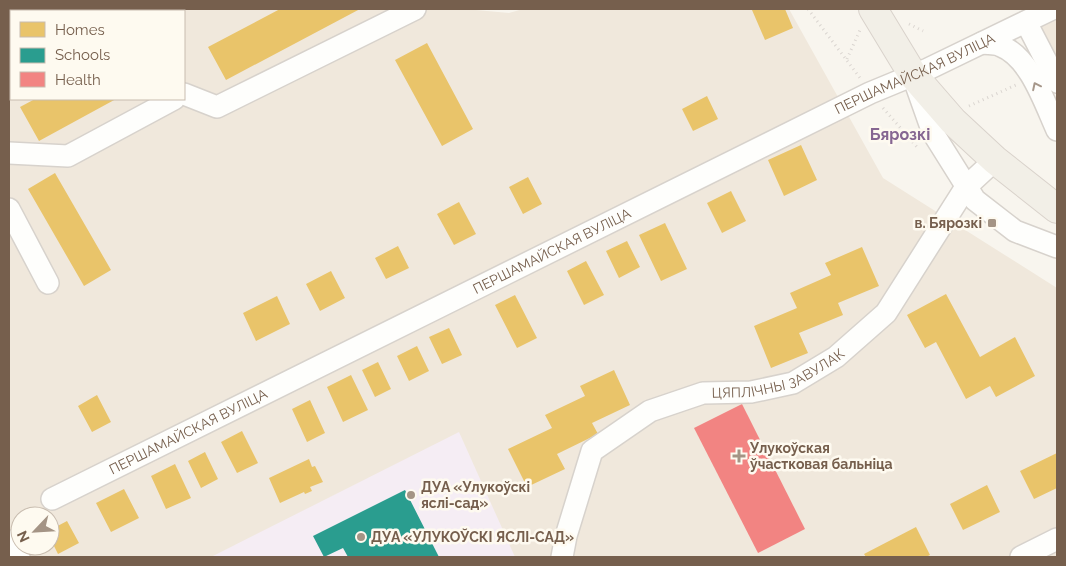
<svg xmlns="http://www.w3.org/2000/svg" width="1066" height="566" font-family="Raleway,sans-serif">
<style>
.residential{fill:#f0e8dc;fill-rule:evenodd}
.education{fill:#f5edf4}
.homes{fill:#e9c46a}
.schools{fill:#2a9d8f}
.health{fill:#f28482}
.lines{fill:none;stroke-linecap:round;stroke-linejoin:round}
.minor-casing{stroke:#d7d2cc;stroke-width:24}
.major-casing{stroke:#d9d2cb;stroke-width:30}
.path{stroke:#dad5d0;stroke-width:3;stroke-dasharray:1 4;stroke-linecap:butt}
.minor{stroke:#fefefc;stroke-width:21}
.major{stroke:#f2efe7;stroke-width:28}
.oneway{stroke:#a6978a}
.poi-dot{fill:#a49485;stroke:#fefaf0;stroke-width:2}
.labels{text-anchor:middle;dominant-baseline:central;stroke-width:5;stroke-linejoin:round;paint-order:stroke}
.street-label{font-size:14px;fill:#765f4d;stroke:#fefaf0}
.poi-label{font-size:14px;font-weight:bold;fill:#765f4d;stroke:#fefaf0;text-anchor:start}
.quarter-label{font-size:16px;font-weight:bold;fill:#866692;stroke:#fefaf0}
</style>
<rect width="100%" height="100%" fill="#f8f5ee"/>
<path class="residential" d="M 9,9 L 465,9 L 509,13 L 523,9 L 789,9 L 883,178 L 1057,288 L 1057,557 L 9,557 ZM 11,11 L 184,11 L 184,99 L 11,99 ZM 20,516 L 50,516 L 50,546 L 20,546 Z
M 1057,16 L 1057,60 L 1037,26 Z"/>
<path class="education" d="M 459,432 L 515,557 L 211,557 Z"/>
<path class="homes" d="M 280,9 L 360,9 L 226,80 L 208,47 Z
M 756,9 L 785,9 L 793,28 L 765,40 L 752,10 Z
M 427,43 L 473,129 L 442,146 L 395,60 Z
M 707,96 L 718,119 L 693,131 L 682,109 Z
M 35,99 L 116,99 L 39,141 L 20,107 Z
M 801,145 L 817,180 L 784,196 L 768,160 Z
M 55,173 L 111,270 L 84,286 L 28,189 Z
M 528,177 L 542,204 L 523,214 L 509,187 Z
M 731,191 L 746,221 L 722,233 L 707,203 Z
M 459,202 L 476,234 L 454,245 L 437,214 Z
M 665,223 L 687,269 L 661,281 L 639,235 Z
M 627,241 L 640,267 L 619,278 L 606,251 Z
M 398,246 L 409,268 L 386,279 L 375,258 Z
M 862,247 L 879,286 L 838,303 L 843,315 L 799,333 L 808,353 L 771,368 L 754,326 L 797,308 L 790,293 L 831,275 L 825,263 Z
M 586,261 L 604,295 L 584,305 L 567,271 Z
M 331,271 L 345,298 L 320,311 L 306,284 Z
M 946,294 L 980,357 L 1015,337 L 1035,376 L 996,397 L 990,386 L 966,399 L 936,342 L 925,348 L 907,315 Z
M 515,295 L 537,338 L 517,348 L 495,305 Z
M 277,296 L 290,324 L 256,341 L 243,313 Z
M 449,328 L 462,355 L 442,364 L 429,337 Z
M 417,346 L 429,371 L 409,381 L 397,356 Z
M 378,362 L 391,389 L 375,397 L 362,370 Z
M 614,370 L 630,405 L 592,423 L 598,434 L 557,454 L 565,469 L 527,487 L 508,449 L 552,428 L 545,415 L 585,396 L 580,386 Z
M 351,375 L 368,410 L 343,422 L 327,387 Z
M 97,395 L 111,422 L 92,432 L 78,406 Z
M 310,400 L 325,433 L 307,442 L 292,409 Z
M 242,431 L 258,463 L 237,473 L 221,442 Z
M 205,452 L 218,479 L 201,488 L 188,461 Z
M 1057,453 L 1057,488 L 1034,499 L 1020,471 Z
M 309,459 L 312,467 L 315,466 L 323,482 L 310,487 L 312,491 L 305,494 L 304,492 L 280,503 L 269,478 Z
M 175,464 L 191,498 L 166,509 L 151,476 Z
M 987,485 L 1000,512 L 963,530 L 950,504 Z
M 124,489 L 139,518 L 111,532 L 96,503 Z
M 67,521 L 79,543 L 58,554 L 50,538 L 50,530 Z
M 916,527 L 930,555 L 926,557 L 866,557 L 864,554 Z"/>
<path class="schools" d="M 405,490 L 439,557 L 348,557 L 343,548 L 324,557 L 313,536 Z"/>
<path class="health" d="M 742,404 L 805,529 L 758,553 L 694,428 Z"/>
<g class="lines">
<defs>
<g id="minor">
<path d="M 1026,22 L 1057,82"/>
<path d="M 982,43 C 988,44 996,43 1001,46 C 1030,57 1045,104 1057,130"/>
<path d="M 915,82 L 933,133 L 975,200 L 1015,231 L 1057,247"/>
<path d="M 184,94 L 217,107 L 415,9"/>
<path d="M 9,153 L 68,156 L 174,99"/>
<path d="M 9,209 L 48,283"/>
<path id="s1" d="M 52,499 L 870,93 L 928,69 L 1052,9"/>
<path d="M 9,541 L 19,557"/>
<path id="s2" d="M 562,557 L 566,536 L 592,451 L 650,411 L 703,393 L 751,392 L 793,383 L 836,357 L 886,313 L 966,187 L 995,160"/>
<path d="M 1021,557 L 1057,539"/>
</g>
<path id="major" d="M 873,9 L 913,75 L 953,121 L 995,160 L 1057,209"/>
</defs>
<use href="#minor" class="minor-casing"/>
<use href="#major" class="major-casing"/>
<path class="path" d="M 808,9 L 860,78
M 909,24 L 923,31
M 847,59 L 860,30
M 969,106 L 1016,85
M 883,108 L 917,147"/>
<use href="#minor" class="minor"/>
<use href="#major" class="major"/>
</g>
<defs><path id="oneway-chevron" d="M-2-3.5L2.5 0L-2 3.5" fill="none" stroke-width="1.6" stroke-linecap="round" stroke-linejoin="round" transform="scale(1.25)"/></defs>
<use class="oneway" href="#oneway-chevron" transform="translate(1036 86) rotate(-116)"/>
<g class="poi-dot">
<rect x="987" y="218" width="10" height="10" rx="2.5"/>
<path d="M736.5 448.5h5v5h5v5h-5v5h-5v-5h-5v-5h5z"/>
<circle cx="411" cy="495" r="5"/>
<circle cx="361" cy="537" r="5"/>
</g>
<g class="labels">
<g class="street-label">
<text stroke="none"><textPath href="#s1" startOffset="962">ПЕРШАМАЙСКАЯ ВУЛІЦА</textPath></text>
<text stroke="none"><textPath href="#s1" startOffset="558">ПЕРШАМАЙСКАЯ ВУЛІЦА</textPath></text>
<text stroke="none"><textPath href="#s2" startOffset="316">ЦЯПЛІЧНЫ ЗАВУЛАК</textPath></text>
<text stroke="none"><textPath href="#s1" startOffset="152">ПЕРШАМАЙСКАЯ ВУЛІЦА</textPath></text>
</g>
<g class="poi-label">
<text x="982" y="223" text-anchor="end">в. Бярозкі</text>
<text x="750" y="448">Улукоўская<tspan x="750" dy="16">ўчастковая бальніца</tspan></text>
<text x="421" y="487">ДУА «Улукоўскі<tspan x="421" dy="16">яслі-сад»</tspan></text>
<text x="371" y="537">ДУА «УЛУКОЎСКІ ЯСЛІ-САД»</text>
</g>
<g class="quarter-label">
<text x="900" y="134">Бярозкі</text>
</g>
</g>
<rect width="1066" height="566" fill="none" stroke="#765f4d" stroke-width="20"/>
<rect x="10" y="10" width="175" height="90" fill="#fefaf0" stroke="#c8bcaf"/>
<rect x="20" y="22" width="25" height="15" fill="#e9c46a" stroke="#c8bcaf"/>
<text x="55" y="35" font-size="15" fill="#765f4d">Homes</text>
<rect x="20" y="48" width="25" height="15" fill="#2a9d8f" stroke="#c8bcaf"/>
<text x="55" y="60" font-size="15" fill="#765f4d">Schools</text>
<rect x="20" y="72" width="25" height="15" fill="#f28482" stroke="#c8bcaf"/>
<text x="55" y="85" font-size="15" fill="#765f4d">Health</text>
<g transform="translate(35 531) rotate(245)"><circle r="24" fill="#fefaf0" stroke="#c8bcaf"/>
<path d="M0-4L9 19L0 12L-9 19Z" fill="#a49485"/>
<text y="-8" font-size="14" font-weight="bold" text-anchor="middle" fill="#765f4d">N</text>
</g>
</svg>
